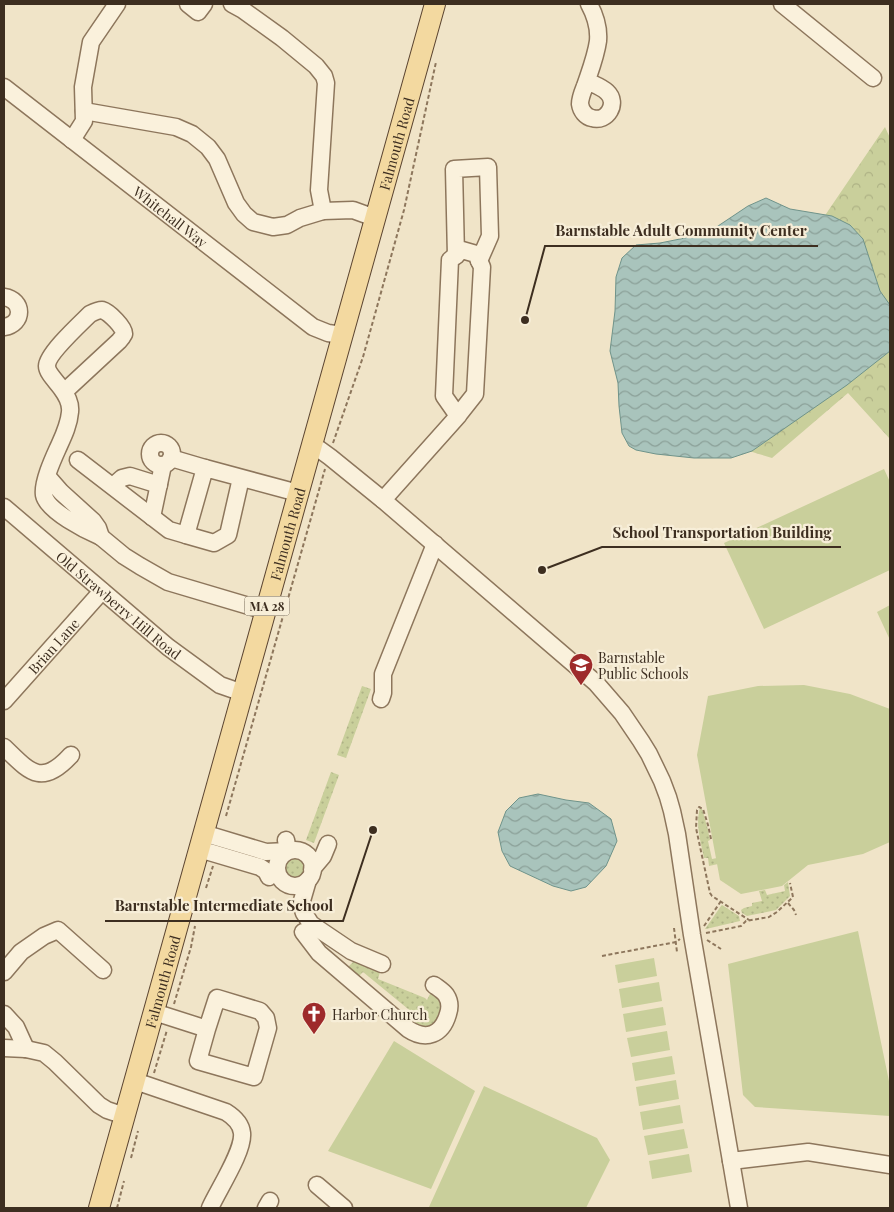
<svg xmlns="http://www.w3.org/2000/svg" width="894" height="1212" font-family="'Playfair Display',serif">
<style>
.grass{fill:url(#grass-dots)}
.park{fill:url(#park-crowns)}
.pitch{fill:#c9cf9b}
.water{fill:url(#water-waves);stroke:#6f938a}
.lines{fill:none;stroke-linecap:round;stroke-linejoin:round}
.minor-casing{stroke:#8d765c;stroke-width:19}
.major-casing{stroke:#5b4430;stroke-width:22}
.path{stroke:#8d765c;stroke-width:2;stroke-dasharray:4 2.5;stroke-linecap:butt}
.minor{stroke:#faf1dc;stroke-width:16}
.major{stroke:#f3d9a0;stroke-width:20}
.labels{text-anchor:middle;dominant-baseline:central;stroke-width:4.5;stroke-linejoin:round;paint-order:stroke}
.shield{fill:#f7eed8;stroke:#756857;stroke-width:1}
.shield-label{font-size:12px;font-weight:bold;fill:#3d2e20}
.street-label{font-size:14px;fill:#3d2e20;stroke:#f7eed8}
.poi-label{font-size:14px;fill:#3d2e20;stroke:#f7eed8;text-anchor:start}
.leader{fill:none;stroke:#3d2e20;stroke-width:2}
.callout-dot{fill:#3d2e20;stroke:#f7eed8;stroke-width:2}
.callout-label{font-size:15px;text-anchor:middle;font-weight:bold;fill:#3d2e20;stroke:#f7eed8;stroke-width:4.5;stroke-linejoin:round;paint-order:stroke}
</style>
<defs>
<pattern id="grass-dots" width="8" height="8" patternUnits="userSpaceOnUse" patternTransform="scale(1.25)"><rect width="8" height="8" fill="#c9cf9b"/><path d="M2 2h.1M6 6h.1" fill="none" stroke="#aeb285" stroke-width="1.8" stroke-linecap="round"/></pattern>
<pattern id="park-crowns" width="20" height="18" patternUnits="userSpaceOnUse" patternTransform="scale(1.25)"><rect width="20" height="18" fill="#c9cf9b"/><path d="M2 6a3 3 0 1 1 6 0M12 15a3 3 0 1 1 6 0" fill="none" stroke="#aeb285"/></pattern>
<pattern id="water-waves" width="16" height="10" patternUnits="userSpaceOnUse" patternTransform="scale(1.25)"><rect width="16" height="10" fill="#a9c4bc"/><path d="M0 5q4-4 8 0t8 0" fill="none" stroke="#8ba098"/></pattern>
</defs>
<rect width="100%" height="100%" fill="#f0e4c8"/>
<path class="grass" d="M 362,686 L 371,689 L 346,758 L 337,755 Z
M 331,772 L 339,775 L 314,843 L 306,840 Z
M 700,808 L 702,809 L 708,830 L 710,840 L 708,841 L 712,859 L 717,858 L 718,864 L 709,866 L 708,858 L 704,858 C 701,842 695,825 700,808 Z
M284 868a10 10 0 1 1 20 0a10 10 0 1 1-20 0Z
M 788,882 L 790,896 L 776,910 L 747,916 L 742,913 L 741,910 L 744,908 L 752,906 L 752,903 L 762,901 L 759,891 L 765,890 L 767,895 L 785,891 L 784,885 Z
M 722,905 L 739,916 L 740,921 L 706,929 L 705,929 L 721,906 Z
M 354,961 L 380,972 L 378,979 L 425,998 L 427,1000 L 431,992 L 442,1000 L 440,1020 L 426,1030 L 408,1020 L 413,1013 L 363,972 L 357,978 L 348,970 L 348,967 Z"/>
<path class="park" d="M 885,127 L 890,138 L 890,439 L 848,393 L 772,458 L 622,413 L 809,239 Z"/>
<path class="pitch" d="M 884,469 L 890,482 L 890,570 L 764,629 L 724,543 Z
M 890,605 L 890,640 L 877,612 Z
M 804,685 L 850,694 L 890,709 L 890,842 L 863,854 L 808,865 L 782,886 L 741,894 L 720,880 L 697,755 L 708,696 L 758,686 Z
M 858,931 L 890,1086 L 890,1116 L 755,1107 L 743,1095 L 728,964 Z
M 654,958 L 657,976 L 618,983 L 615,965 Z
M 659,982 L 662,1001 L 622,1008 L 619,989 Z
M 663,1007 L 666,1025 L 626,1032 L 623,1014 Z
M 667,1031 L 670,1050 L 631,1057 L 627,1038 Z
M 394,1041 L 475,1091 L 431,1189 L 328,1151 Z
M 672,1056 L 675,1074 L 635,1081 L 632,1063 Z
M 676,1080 L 679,1099 L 639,1106 L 636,1087 Z
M 484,1086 L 597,1138 L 610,1160 L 586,1208 L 432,1208 L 429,1207 Z
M 680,1105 L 683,1123 L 643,1130 L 640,1112 Z
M 684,1129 L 688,1148 L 648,1155 L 644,1136 Z
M 689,1154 L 692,1172 L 652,1179 L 649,1161 Z"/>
<path class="water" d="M 766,198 L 790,209 L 832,216 L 850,225 L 863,239 L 880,291 L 890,305 L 890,351 L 847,385 L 752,451 L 731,458 L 694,458 L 656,454 L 636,450 L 629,446 L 622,433 L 619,406 L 618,383 L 610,351 L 615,311 L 616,277 L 622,258 L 636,245 L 660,243 L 685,238 L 715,228 L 748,206 Z
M 538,794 L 566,800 L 589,803 L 611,819 L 617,841 L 606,866 L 586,887 L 571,891 L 553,886 L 510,866 L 502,851 L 498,832 L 506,811 L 519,798 Z"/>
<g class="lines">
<defs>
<g id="minor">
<path d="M 188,4 L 198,12 L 204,4"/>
<path d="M 782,4 L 873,78"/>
<path d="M 587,81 C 593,84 602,87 607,92 C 619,103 607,123 592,118 C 586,117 581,111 580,104 C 580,98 583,91 585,86 C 590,71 596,56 598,41 C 599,29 595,15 589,4"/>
<path id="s1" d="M 4,87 L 313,327 L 328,333 L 342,335"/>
<path d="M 84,111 L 176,127 L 192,134 L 208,147 L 217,159 L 236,203 L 244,214 L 253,222 L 273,227 L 287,225 L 300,218 L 323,211 L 319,190 L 326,83 L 324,76 L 316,66 L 282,38 L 243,10 L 232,4"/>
<path d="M 72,140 L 84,121 L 83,87 L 91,42 L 117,4"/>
<path d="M 323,211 L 353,210 L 375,218"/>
<path d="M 456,256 L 454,169 L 488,167 L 490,236 L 479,261"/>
<path d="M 4,297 C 24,300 24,324 4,327"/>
<circle cx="161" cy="454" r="11"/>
<path d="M 312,444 L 330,457 L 383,500 L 596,683 L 622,713 L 641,741 L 649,754 L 662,781 L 668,797 L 672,811 L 677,834 L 692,935 L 731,1161 L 808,1152 L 890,1165"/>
<path d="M 171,458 L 205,468"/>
<path d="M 78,460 L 169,530 L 186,535"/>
<path d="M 47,476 L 61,492 L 93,521 L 98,528 L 101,537 C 87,531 47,511 44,495 C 42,483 53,459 58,448 C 63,437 69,425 70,412 C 71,403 67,396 61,388 C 57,382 47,373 47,366 C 47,354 81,323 90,314 C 94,312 98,310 102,310 C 109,312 125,328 124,334 C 123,336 121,339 119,341 L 64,392"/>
<path d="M 241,478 L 228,535 L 214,543 L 186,535 L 205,468 L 298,493"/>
<path d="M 113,486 L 122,478 L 130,476 L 159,485"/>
<path d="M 383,500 L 458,416 L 460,413 L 475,394 L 482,267 L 476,254 L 462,250 L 450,260 L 444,396 L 458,416"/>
<path id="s2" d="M 4,507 L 168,647 L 220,685 L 243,693"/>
<path d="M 152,517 L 163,465"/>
<path d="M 101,537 L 124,556 L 140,566 L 168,582 L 266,611"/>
<path d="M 381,699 L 383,693 L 383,674 L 435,544"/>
<path id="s3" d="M 4,701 L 102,591"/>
<path d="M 4,747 C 29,771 41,788 71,755"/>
<path d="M 203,833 L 266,852 L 288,851 L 286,840"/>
<path d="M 199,849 L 260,867 L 266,871 L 269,877"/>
<circle cx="295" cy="868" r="18"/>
<path d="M 312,869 L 323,856 L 328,844"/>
<path d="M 308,880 L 301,904 L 304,913 L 311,924 L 351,951 L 382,964"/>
<path d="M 303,932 L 319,953 L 408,1029 C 426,1041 442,1035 448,1014 C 450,1008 450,1001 446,995 C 443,991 438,988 434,985"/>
<path d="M 4,972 L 21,952 L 44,936 L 58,930 L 103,970"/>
<path d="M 154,1012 L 207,1029 L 217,998 L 260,1011 L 266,1018 L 268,1028 L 254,1077 L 198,1061 L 207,1029"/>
<path d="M 4,1014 L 16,1027 L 26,1049"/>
<path d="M 4,1048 L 26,1049 L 44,1053 L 55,1062 L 99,1105 L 107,1110 L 125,1116"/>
<path d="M 135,1081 L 226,1112 C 234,1117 241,1123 242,1133 C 244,1151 218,1190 210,1208"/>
<path d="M 731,1161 L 739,1208"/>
<path d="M 317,1185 L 344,1208"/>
<path d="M 266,1208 L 270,1201"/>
</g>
<g id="major">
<path id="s4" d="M 99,1208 L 435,4"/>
</g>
</defs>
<use href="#minor" class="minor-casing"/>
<use href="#major" class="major-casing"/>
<path class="path" d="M 333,443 L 363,357 L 404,210 L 436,62
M 226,816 L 325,469
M 711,839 L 708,825 L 703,809 L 699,807 L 697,810 L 696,828 L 710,893 L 712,896 L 749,920
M 206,888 L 213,866
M 788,903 L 794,910 L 796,915
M 704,926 L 721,901
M 674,928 L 677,952
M 706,933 L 741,926 L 746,921 L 769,917 L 777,912 L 793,897 L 790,883
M 707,940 L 721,949
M 602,956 L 676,942 L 680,939
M 174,1004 L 191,947 L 195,926
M 154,1073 L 167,1030
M 131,1158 L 138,1131
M 117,1208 L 124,1181"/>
<use href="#minor" class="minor"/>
<use href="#major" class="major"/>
</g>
<defs>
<symbol id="school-pin" viewBox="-11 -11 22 30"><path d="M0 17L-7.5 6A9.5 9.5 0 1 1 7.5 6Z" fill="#9e2a2b" stroke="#f7eed8"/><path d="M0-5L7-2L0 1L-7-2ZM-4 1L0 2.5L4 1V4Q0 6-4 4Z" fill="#fff"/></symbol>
<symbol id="church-pin" viewBox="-11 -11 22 30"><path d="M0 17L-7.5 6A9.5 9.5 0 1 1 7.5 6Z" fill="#9e2a2b" stroke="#f7eed8"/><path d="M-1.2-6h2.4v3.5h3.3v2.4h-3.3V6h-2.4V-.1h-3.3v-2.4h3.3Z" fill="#fff"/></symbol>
</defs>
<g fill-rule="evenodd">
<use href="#school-pin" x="567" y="651" width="28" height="38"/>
<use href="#church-pin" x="300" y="1000" width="28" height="38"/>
</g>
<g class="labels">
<rect class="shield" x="244.5" y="596.5" width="45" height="19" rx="4"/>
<g class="shield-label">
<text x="267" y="606">MA 28</text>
</g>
<g class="street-label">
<text stroke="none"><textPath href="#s4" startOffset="1105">Falmouth Road</textPath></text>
<text stroke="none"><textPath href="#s1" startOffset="211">Whitehall Way</textPath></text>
<text stroke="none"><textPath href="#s4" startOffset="700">Falmouth Road</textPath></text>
<text stroke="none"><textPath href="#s2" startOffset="151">Old Strawberry Hill Road</textPath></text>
<text stroke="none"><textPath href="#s3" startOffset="74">Brian Lane</textPath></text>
<text stroke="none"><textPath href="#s4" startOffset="235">Falmouth Road</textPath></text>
</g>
<g class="poi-label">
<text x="598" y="657">Barnstable<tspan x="598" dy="16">Public Schools</tspan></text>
<text x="332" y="1014">Harbor Church</text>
</g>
</g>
<path class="leader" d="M525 320L545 246H818M542 570L602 547H841M373 830L343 921H105"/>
<g class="callout-dot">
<circle cx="525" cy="320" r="5"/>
<circle cx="542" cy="570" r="5"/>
<circle cx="373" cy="830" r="5"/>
</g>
<g class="callout-label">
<text x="681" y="236">Barnstable Adult Community Center</text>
<text x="722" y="538">School Transportation Building</text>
<text x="224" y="911">Barnstable Intermediate School</text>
</g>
<rect width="894" height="1212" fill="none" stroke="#3d2e20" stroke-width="10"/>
</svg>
